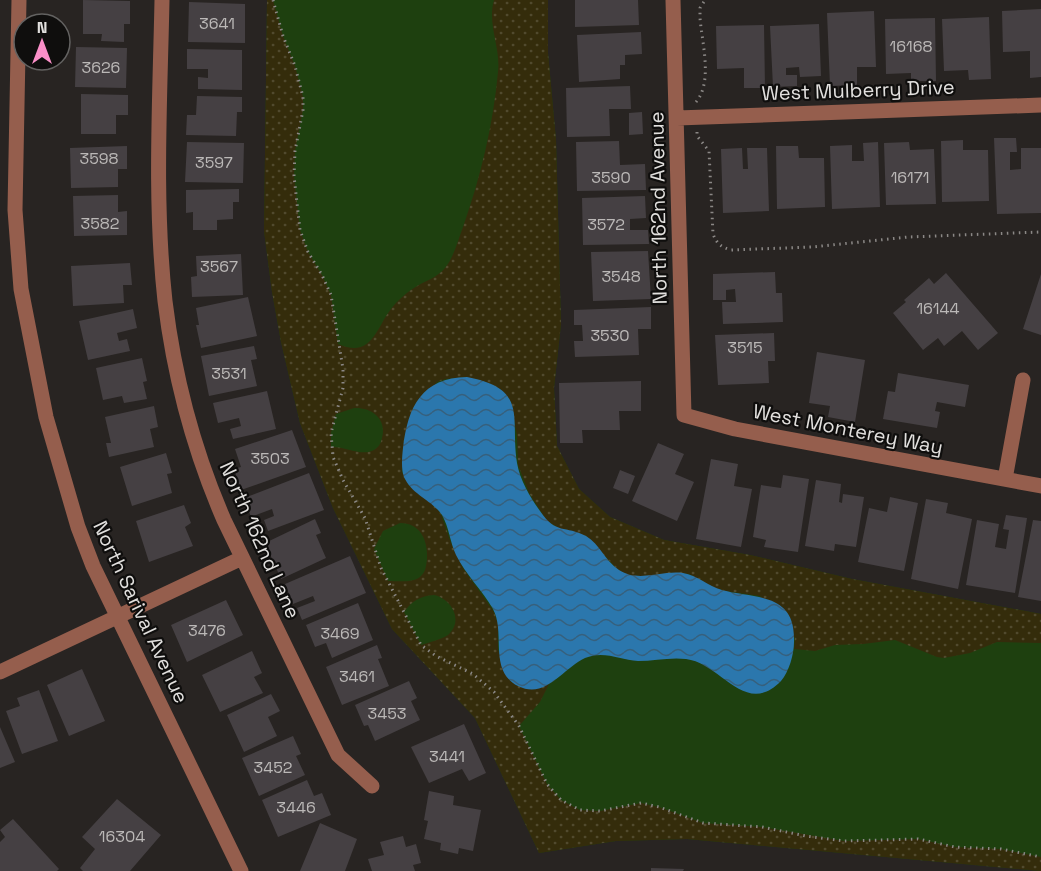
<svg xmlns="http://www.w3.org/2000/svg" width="1041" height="871" font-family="'Space Grotesk',sans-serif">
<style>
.green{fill:#1e400f}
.sand{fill:url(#sand-dots);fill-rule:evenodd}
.water{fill:url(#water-waves)}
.building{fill:#454043}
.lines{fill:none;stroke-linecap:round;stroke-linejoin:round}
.path{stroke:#8b8886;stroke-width:3;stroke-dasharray:1.5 4.5;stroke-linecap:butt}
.minor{stroke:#955e4d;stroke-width:15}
.labels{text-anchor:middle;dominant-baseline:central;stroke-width:4.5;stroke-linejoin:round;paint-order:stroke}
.number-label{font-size:16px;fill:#bbb8b7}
.street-label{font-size:20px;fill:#e2e0de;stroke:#0f0e0d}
</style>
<defs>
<pattern id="sand-dots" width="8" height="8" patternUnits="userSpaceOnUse" patternTransform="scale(1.5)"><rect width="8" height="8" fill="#342c0b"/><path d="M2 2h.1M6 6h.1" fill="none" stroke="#514a2e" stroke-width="1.8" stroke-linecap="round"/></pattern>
<pattern id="water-waves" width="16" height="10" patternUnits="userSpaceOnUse" patternTransform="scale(1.5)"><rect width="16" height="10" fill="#2b77ad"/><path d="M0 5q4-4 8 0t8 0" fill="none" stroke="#36607d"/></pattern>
</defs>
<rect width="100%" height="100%" fill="#282422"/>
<path class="green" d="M 267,0 L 548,0 L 548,53 L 556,140 L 561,324 L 554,388 L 557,446 L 579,489 L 610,517 L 664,540 L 750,555 L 852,579 L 1041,614 L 1041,871 L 687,839 L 616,841 L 539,853 L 475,718 L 392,629 L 333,508 L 300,423 L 281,342 L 272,292 L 264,231 Z"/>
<path class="sand" d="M 267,0 L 273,0 L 283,36 L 295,66 L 303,97 L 303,110 L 295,151 L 294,176 L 300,230 L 308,252 L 322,275 L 331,295 L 338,344 C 372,359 376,328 391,309 C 397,301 406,293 414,288 C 424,281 437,278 445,268 C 454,257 458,240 463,227 C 481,176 493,125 498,72 C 501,48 487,25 494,0 L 548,0 L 548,53 L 556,140 L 561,324 L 554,388 L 557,446 L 579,489 L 610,517 L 664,540 L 750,555 L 852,579 L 1041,614 L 1041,643 L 997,642 L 970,653 L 944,658 L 937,657 L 895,640 L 863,644 L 835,645 L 815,651 L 794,649 L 795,638 L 760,596 L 725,591 L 711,587 L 689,574 L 675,573 L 638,577 L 627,575 L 617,569 L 586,536 L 562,530 L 547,521 L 529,493 L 518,465 L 517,436 L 511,403 L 467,377 L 446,379 L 437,382 L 405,435 L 402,472 L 409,485 L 434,505 L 441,514 L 451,543 L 463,568 L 494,612 L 498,624 L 498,650 L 512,682 C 525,690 536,691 549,684 L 540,702 L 519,726 L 547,784 L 561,800 L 580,810 L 600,811 L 641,803 L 659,807 L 703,823 L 762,827 L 844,841 L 918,839 L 955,847 L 1001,849 L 1041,857 L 1041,871 L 687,839 L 616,841 L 539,853 L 475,718 L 392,629 L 333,508 L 300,423 L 281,342 L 272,292 L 264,231 ZM 354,408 C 372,407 387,419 382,438 C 381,443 379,447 374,450 C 362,457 345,446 331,447 L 331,433 L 336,414 ZM 400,523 C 421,523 428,541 427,559 C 426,566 426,572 420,577 C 412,583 398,581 388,581 L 374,549 L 383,531 ZM 434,595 C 452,599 464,621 448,635 C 440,640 430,642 421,645 L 404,612 C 412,601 420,596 434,595 Z"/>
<path class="water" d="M 467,377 C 529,389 510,416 517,463 C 520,480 530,497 540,511 C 556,535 565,525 586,536 C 600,544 605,561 619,570 C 639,583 661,570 683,573 C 697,575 708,586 722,590 C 755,599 796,592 794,642 C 794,654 789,672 781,681 C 745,718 721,663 686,659 C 670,657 654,661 638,661 C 620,660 604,650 585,658 C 563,668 546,700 518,686 C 488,671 506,633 493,609 C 482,590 466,575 456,555 C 450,542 449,527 442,515 C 432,500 412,495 404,477 C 401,469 402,457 403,448 C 408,406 422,378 467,377 Z"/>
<path class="building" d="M 83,0 L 130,1 L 130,24 L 124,24 L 124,42 L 101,41 L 102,34 L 83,34 Z
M 575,0 L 638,0 L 639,25 L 575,27 Z
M 189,2 L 245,4 L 245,43 L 188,42 Z
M 1041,9 L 1041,77 L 1030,78 L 1030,51 L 1003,52 L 1002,11 Z
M 874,11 L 876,67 L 857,67 L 857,85 L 830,86 L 827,13 Z
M 989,17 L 991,79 L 969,80 L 968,70 L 944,71 L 942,19 Z
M 935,18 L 936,81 L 911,81 L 911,73 L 886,74 L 885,19 Z
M 819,24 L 821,76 L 800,77 L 799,67 L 786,68 L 786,75 L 797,75 L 797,86 L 773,87 L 770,26 Z
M 764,25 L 765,88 L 744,88 L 744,68 L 717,69 L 716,26 Z
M 641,32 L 642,54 L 625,55 L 625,65 L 620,65 L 620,79 L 579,82 L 577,35 Z
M 76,47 L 127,48 L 126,88 L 75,87 Z
M 187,49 L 242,50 L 242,90 L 198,89 L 198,77 L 208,78 L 208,69 L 187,69 Z
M 630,86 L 631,109 L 609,109 L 610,136 L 567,137 L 566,88 Z
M 81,94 L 128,95 L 128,115 L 116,115 L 116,134 L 81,134 Z
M 197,96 L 242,97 L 242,112 L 237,112 L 236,136 L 186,135 L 187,115 L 196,115 Z
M 642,112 L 643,134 L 629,135 L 629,113 Z
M 994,138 L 1016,138 L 1017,152 L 1010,152 L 1010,170 L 1021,169 L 1021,148 L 1041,148 L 1041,213 L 997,214 Z
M 963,140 L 963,150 L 988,150 L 989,201 L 942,202 L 941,141 Z
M 619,141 L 620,165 L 645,164 L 646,190 L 577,191 L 576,142 Z
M 187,142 L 244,143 L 243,183 L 185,182 Z
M 878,142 L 880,207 L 832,209 L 830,146 L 852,145 L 852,161 L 864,161 L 863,143 Z
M 909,142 L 910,150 L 934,149 L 936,204 L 886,205 L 884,143 Z
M 127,146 L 127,169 L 118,169 L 118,187 L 71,188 L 70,148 Z
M 776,146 L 798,146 L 799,158 L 824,158 L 825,207 L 777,209 Z
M 742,148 L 743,169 L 748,169 L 747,148 L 767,148 L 769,211 L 723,213 L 721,149 Z
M 239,189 L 239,202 L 233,202 L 233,219 L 217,220 L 217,230 L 193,230 L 193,212 L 186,213 L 186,190 Z
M 118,195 L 118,212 L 127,211 L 127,235 L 74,236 L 73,196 Z
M 645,196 L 646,218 L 630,219 L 630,230 L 648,230 L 649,244 L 583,245 L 582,198 Z
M 648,251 L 651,299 L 593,301 L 591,252 Z
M 241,254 L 243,295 L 192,297 L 191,277 L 197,276 L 196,256 Z
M 130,263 L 132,285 L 123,285 L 124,303 L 73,306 L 71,266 Z
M 775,272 L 776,293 L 782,293 L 783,322 L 723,324 L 722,302 L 736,302 L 735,289 L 726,290 L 726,300 L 713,300 L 713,274 Z
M 946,273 L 998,333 L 978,350 L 962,331 L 944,346 L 938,338 L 923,350 L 893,313 L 906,302 L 904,300 L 929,278 L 934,284 Z
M 1041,274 L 1041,335 L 1023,329 Z
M 248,297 L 257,336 L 201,348 L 196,325 L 199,325 L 196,308 Z
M 651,307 L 651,329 L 638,329 L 639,355 L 575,357 L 574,341 L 583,341 L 582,325 L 574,325 L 574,310 Z
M 133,309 L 137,328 L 117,333 L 119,341 L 127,339 L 130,351 L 88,360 L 79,321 Z
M 774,333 L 775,361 L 768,361 L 769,383 L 718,385 L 715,335 Z
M 254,346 L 257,359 L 251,360 L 257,386 L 209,396 L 201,356 Z
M 817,352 L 865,360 L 855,422 L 828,417 L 830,406 L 809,403 Z
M 142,358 L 147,381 L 143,382 L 147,399 L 124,403 L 122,396 L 103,400 L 96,368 Z
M 898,373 L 969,385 L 965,407 L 937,402 L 935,411 L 940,412 L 937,428 L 883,419 L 888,391 L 895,392 Z
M 641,381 L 641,411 L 619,411 L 620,430 L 582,430 L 583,443 L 560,443 L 559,383 Z
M 267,391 L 276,429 L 233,439 L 230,429 L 241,426 L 239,418 L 218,423 L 213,403 Z
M 154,406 L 158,427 L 150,429 L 154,447 L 109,457 L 106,443 L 111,443 L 105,417 Z
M 292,430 L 306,467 L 241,490 L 234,469 L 241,467 L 235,449 Z
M 658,443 L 684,454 L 675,474 L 694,482 L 677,521 L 632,501 Z
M 166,453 L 172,473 L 167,474 L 172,493 L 132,506 L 120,467 Z
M 711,459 L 738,464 L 734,486 L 752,489 L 741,547 L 696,539 Z
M 620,470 L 635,476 L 628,494 L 613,488 Z
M 309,473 L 324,510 L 268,531 L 264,520 L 274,516 L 272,509 L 251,517 L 244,498 Z
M 783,475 L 809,479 L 798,552 L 764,547 L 766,540 L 753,537 L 761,485 L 781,488 Z
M 816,480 L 841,484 L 839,502 L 842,503 L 843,494 L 864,497 L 856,547 L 835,544 L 834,551 L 805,546 Z
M 890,497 L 918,503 L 904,571 L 858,562 L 869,508 L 887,512 Z
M 926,499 L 948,503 L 946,513 L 972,519 L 958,589 L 911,579 Z
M 184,505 L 191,523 L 185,527 L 193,546 L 149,562 L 136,521 Z
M 1006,515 L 1027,518 L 1015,593 L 966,585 L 977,520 L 999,524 L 995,547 L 1006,549 L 1009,530 L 1003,529 Z
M 315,519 L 321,533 L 316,535 L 326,558 L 281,579 L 265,543 Z
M 1033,520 L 1041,521 L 1041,601 L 1018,597 Z
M 350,556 L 366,593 L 302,620 L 297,608 L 315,601 L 313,596 L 293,604 L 285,584 Z
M 226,600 L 243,635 L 187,662 L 171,625 Z
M 358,603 L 373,640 L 332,658 L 326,643 L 315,647 L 306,625 Z
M 377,645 L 382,658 L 378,659 L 389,686 L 342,705 L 326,667 Z
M 252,651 L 262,673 L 254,677 L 263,693 L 220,712 L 202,675 Z
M 82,669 L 105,721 L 69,736 L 47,685 Z
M 409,681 L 417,698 L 411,701 L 420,720 L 375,741 L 368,725 L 364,726 L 355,705 Z
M 39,690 L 58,741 L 22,754 L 6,711 L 20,706 L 17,698 Z
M 271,694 L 280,711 L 268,717 L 277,736 L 244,752 L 227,715 Z
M 464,724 L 486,773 L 469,781 L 462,769 L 429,783 L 411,747 Z
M 0,727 L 15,762 L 0,768 Z
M 293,736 L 301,754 L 296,756 L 305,775 L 259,796 L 242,758 Z
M 307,780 L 314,796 L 322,793 L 331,815 L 278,837 L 262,800 Z
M 429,791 L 454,796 L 453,805 L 481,810 L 473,851 L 459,848 L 458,854 L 440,850 L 441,843 L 424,839 L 428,821 L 424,820 Z
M 117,799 L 161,835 L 130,871 L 83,871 L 80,868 L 95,849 L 82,837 Z
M 13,819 L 59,869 L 57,871 L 0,871 L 0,842 L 5,837 L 0,830 Z
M 320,823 L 357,839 L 345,871 L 300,871 Z
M 403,836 L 406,847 L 416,844 L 421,863 L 413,865 L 415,871 L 372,871 L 368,859 L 384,855 L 380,842 Z
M 651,868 L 684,869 L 683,871 L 651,871 Z"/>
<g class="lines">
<path class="path" d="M 273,0 L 283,36 L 295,66 L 303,97 L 303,110 L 295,151 L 294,176 L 300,230 L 308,252 L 322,275 L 331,295 L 343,369 L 343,388 L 331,433 L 333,457 L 343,480 L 365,518 L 381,568 L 421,645 L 436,656 L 473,674 L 494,692 L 519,726 L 547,784 L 561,800 L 580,810 L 600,811 L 641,803 L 659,807 L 703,823 L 762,827 L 806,836 L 844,841 L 918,839 L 955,847 L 1001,849 L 1041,857
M 696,102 C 713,82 702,43 700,18 L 700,8 L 705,0
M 697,132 L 697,136 L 709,151 L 713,234 C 717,244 721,247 731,250 L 812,247 L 908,237 L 1041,232"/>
<path class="minor" d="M 19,0 L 15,210 L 21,289 L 46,417 L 78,527 L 93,566 L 241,871
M 162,0 C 160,100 154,201 165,301 C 174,375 194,451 224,520 L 338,755 L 372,786
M 673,0 L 684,415 L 735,429 L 1041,486
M 677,118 L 1041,105
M 1005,479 L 1023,380
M 0,672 L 242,558"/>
</g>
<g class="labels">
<g class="number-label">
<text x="217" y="23">3641</text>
<text x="911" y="46">16168</text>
<text x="101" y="67">3626</text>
<text x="99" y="158">3598</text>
<text x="214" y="162">3597</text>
<text x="611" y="177">3590</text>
<text x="910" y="177">16171</text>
<text x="100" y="223">3582</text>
<text x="606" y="224">3572</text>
<text x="219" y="266">3567</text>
<text x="621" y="276">3548</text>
<text x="938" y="308">16144</text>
<text x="610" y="335">3530</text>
<text x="745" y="347">3515</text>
<text x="229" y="373">3531</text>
<text x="270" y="458">3503</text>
<text x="207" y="630">3476</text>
<text x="340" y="633">3469</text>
<text x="357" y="676">3461</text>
<text x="387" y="713">3453</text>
<text x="447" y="756">3441</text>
<text x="273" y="767">3452</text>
<text x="296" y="807">3446</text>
<text x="122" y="836">16304</text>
</g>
<g class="street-label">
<text transform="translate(858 90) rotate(-2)">West Mulberry Drive</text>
<text transform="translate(658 208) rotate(-91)">North 162nd Avenue</text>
<text transform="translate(848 429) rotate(11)">West Monterey Way</text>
<text transform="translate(260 540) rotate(66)">North 162nd Lane</text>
<text transform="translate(141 612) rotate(65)">North Sarival Avenue</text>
</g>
</g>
<g transform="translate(42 42)"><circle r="28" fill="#0f0e0d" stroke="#636261" stroke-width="1.5"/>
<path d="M0-4.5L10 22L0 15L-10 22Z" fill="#fa8fc8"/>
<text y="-9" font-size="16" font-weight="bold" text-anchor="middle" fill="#e2e0de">N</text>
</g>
</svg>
